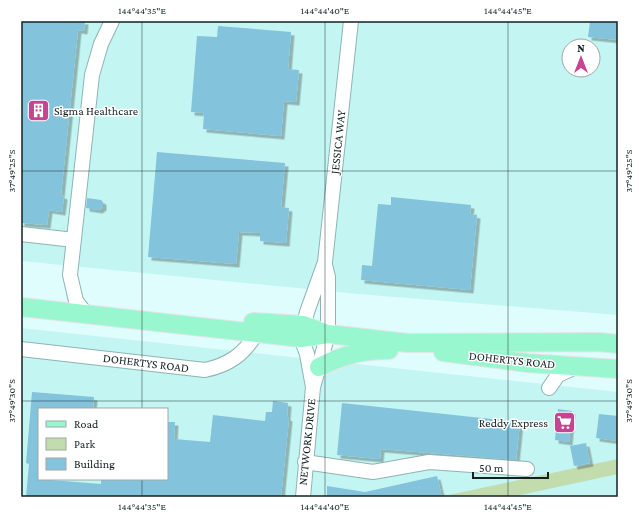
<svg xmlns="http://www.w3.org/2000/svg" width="639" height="518" font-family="'Crimson Pro',serif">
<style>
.built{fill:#c3f5f3;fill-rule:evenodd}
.green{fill:#c2dcae}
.building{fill:#83c3dc;filter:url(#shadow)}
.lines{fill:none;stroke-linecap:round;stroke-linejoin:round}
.minor-casing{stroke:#8eb4b3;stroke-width:16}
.major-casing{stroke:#e3e4e4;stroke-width:20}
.minor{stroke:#fff;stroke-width:14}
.major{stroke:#99f7d0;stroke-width:18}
.ticks{fill:none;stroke:#132221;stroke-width:1;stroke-opacity:0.45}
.labels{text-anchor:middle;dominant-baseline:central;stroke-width:3;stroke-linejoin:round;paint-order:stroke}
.poi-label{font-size:12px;fill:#132221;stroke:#fff;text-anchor:start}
.street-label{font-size:12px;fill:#132221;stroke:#fff}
.neatline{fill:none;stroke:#132221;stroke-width:1.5}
.ticks-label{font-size:10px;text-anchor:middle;fill:#132221}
</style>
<defs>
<filter id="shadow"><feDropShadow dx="3.5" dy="3.5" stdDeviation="0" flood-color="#0004"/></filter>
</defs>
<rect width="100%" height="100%" fill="#defdfc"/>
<path class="built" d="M 21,21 L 618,21 L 618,315 L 358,294 L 21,261 ZM 569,46 L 593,46 L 593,70 L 569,70 Z
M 21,328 L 618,392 L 618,497 L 21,497 ZM 39,409 L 167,409 L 167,479 L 39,479 Z"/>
<path class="green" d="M 618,459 L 618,474 L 511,497 L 439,497 Z"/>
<path class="building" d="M 21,21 L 85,21 L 84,31 L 78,30 L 61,195 L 64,196 L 62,212 L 49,210 L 47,225 L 21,223 Z
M 590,21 L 618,21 L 618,40 L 588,37 Z
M 218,26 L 291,32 L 288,69 L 299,70 L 296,102 L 284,101 L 281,136 L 203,129 L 204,113 L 191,112 L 197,36 L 217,37 Z
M 157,152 L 285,163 L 281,207 L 289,208 L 286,243 L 260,241 L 260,233 L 239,232 L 236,264 L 148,257 Z
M 391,197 L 471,205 L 470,214 L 477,215 L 470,290 L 361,280 L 362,265 L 372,266 L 378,204 L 391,205 Z
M 87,198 L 101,200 L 103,202 L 103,207 L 99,210 L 86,208 Z
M 32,392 L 94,397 L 93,409 L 39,409 L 39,479 L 101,484 L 101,479 L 167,479 L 167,422 L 175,422 L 174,439 L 210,442 L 213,415 L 265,421 L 266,412 L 272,412 L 273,401 L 288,403 L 287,417 L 289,418 L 281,497 L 26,497 L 29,464 L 26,463 Z
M 342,403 L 520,422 L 516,460 L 381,449 L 380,459 L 337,455 Z
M 558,409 L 572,411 L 569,442 L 555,440 Z
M 599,414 L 618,416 L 618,441 L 596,438 Z
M 586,443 L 590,463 L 574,466 L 570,446 Z
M 437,476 L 442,497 L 327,497 L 327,486 L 365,492 Z"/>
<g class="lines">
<defs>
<path id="minor" d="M 21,234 L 74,240
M 86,314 L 76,301 L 70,275 L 92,75 L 101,44 L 112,21
M 21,349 L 205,370 C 229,365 244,354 256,334
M 313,387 L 307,354 L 301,338 L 307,312 L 325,262 L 351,21
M 549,388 L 558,375 L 576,367
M 305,462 L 373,472 L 429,462 L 527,469
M 303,497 L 313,387 L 328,334 L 328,277 L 325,265"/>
<path id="major" d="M 21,307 L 301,338 L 328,334 L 408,343 L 599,342 L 618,344
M 253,322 L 303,325 L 327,334
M 443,352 L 527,363 L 618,369
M 319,367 C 344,355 361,350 389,350"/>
</defs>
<use href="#minor" class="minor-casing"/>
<use href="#major" class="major-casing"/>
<use href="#minor" class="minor"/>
<use href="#major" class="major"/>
</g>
<path class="ticks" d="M 142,21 L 142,409M 325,21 L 325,497M 508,21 L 508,497M 21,171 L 618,171M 21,401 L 618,401M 142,479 L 142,497"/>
<defs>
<symbol id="building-square" viewBox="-11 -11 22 22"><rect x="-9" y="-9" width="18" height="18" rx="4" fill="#c64590" stroke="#fff"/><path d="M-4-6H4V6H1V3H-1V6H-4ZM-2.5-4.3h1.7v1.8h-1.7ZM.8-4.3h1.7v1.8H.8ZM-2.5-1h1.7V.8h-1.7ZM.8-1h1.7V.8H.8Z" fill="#fff"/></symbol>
<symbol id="supermarket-square" viewBox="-11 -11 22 22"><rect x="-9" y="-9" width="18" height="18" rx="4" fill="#c64590" stroke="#fff"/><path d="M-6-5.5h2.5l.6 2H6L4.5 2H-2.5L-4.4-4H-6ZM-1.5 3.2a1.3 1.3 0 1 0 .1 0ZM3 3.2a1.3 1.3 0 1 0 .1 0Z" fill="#fff"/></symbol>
</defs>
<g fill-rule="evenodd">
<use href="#building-square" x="26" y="98" width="25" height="25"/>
<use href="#supermarket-square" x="552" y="410" width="25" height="25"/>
</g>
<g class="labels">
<g class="poi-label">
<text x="54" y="111">Sigma Healthcare</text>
<text x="548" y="423" text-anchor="end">Reddy Express</text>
</g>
<g class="street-label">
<text transform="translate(338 142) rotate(-84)">JESSICA WAY</text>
<text transform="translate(512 360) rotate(6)">DOHERTYS ROAD</text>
<text transform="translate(146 363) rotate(7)">DOHERTYS ROAD</text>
<text transform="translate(307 442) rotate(-84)">NETWORK DRIVE</text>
</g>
</g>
<rect width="639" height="518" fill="none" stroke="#ffffff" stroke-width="44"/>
<rect x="38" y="408" width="130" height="72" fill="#ffffff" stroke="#a1a7a6"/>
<rect x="46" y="421" width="20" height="6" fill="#99f7d0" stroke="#a1a7a6"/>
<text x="74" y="428" font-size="12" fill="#132221">Road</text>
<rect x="46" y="438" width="20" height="12" fill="#c2dcae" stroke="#a1a7a6"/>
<text x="74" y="448" font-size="12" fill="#132221">Park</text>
<rect x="46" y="458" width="20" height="12" fill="#83c3dc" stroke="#a1a7a6"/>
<text x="74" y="468" font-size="12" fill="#132221">Building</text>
<g transform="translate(581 58)"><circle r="19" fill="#ffffff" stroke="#a1a7a6"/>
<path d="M0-3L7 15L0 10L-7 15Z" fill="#c64590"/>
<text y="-6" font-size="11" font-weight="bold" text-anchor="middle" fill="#132221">N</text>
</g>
<path d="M473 472v6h75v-6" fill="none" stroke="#132221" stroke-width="2"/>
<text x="479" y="472" font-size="12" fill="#132221" stroke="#ffffff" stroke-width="3" paint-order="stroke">50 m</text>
<rect x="22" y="22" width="595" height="474" class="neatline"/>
<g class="ticks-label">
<text x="142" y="14">144°44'35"E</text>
<text x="325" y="14">144°44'40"E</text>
<text x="508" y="14">144°44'45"E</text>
<text transform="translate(11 171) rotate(-90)" y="4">37°49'25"S</text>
<text transform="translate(628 171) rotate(-90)" y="4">37°49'25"S</text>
<text transform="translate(11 401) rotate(-90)" y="4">37°49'30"S</text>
<text transform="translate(628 401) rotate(-90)" y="4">37°49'30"S</text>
<text x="142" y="510">144°44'35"E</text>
<text x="325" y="510">144°44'40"E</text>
<text x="508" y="510">144°44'45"E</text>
</g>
</svg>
